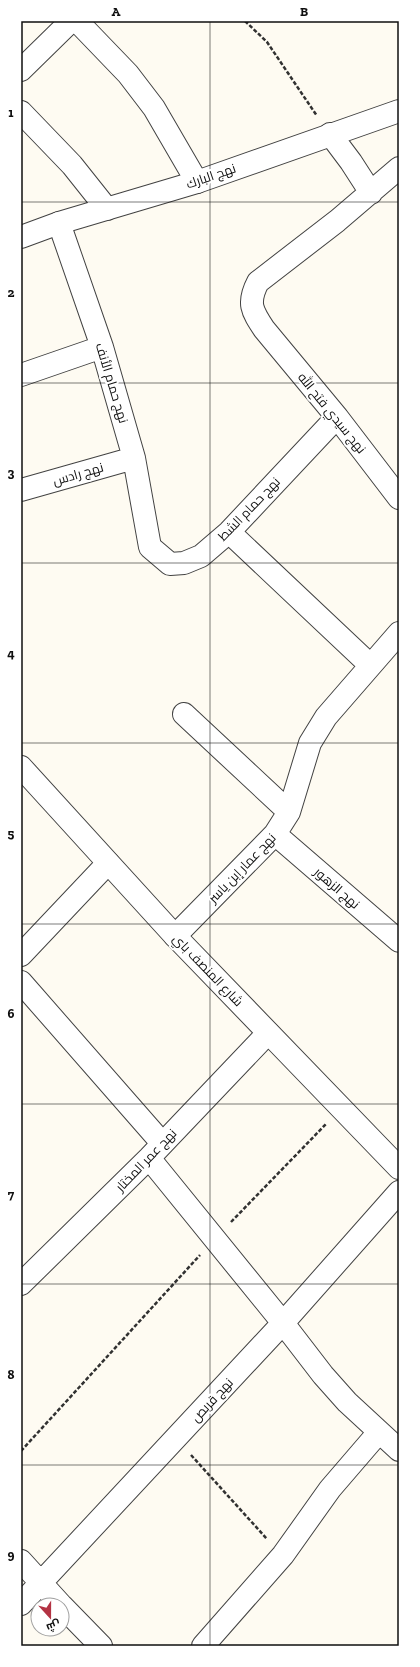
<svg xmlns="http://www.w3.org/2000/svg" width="420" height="1667" font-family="'Zilla Slab',Cairo,serif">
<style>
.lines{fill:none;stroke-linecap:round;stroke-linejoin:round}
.minor-casing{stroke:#424242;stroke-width:24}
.tertiary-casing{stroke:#424242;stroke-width:24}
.path{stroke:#313131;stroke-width:2.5;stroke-dasharray:4 2;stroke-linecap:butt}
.minor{stroke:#fff;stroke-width:22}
.tertiary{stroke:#fff;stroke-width:22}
.grid{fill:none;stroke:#0f0f0f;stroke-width:1;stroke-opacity:0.55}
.labels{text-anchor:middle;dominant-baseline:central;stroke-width:4;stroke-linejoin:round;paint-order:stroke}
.street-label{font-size:13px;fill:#0f0f0f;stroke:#fff}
.neatline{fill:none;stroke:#0f0f0f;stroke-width:1.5}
.grid-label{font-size:13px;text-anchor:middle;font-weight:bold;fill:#0f0f0f}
</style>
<rect width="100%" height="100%" fill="#fefbf2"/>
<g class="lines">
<defs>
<path id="minor" d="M 77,21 L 128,74 L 154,108 L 197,182
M 21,70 L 71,21
M 21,112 L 72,165 L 107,209
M 330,134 L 351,162 L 371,193
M 399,168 L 337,221 L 258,282 C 247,303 252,311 264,329 L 337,417 L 399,498
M 59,223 L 102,347 L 134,458 L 150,547 L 170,564 L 184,563 L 201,556 L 229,532 L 337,417
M 21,375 L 102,347
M 21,490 L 134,458
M 229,532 L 370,665
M 184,714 L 289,812
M 275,834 L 399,941
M 175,936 L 275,834 L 289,812 L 310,743 L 326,717 L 399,633
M 21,955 L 108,863
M 21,982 L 162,1143
M 149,1158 L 283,1323 L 323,1375 L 347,1402 L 399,1450
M 21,1284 L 149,1158 L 268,1033
M 21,1561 L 61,1605
M 21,1604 L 283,1323 L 399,1192
M 62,1606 L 101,1646
M 203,1646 L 283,1555 L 330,1489 L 379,1432"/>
<path id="tertiary" d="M 21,237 L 59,223 L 197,182 L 399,111
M 21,767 L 175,936 L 399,1168"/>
</defs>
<use href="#minor" class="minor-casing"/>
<use href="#tertiary" class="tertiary-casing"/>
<path class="path" d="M 245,21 L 267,42 L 317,116
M 231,1222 L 326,1124
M 21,1451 L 200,1255
M 191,1455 L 267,1539"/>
<use href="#minor" class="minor"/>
<use href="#tertiary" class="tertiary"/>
</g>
<path class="grid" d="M 210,21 L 210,1646M 21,202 L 399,202M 21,383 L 399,383M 21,563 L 399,563M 21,743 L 399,743M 21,924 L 399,924M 21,1104 L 399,1104M 21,1284 L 399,1284M 21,1465 L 399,1465"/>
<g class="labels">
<g class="street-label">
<text transform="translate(211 176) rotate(-19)">نهج البارك</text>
<text transform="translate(112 383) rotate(73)">نهج حمام الأنف</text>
<text transform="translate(332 413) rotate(51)">نهج سيدي فتح الله</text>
<text transform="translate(78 474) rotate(-16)">نهج رادس</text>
<text transform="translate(249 509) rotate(-46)">نهج حمام الشط</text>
<text transform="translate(242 868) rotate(-46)">نهج عمار إبن ياسر</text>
<text transform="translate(337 888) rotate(41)">نهج الزهور</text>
<text transform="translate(208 970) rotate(46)">شارع المنصف باي</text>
<text transform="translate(146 1160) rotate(-46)">نهج عمر المختار</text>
<text transform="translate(212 1400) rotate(-47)">نهج قربص</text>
</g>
</g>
<rect width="420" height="1667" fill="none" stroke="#ffffff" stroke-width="44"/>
<g transform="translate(50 1617) rotate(159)"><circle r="19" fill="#ffffff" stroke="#9f9f9f"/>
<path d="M0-3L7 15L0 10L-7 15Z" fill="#b33343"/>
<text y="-6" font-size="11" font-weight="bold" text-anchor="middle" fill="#0f0f0f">ش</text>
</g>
<rect x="22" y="22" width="376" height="1623" class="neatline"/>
<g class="grid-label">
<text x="116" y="16">A</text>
<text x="304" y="16">B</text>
<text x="11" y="117">1</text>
<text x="11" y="297">2</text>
<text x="11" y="477">3</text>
<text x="11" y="658">4</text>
<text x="11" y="838">5</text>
<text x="11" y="1018">6</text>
<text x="11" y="1199">7</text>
<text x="11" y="1379">8</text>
<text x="11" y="1559">9</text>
</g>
</svg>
